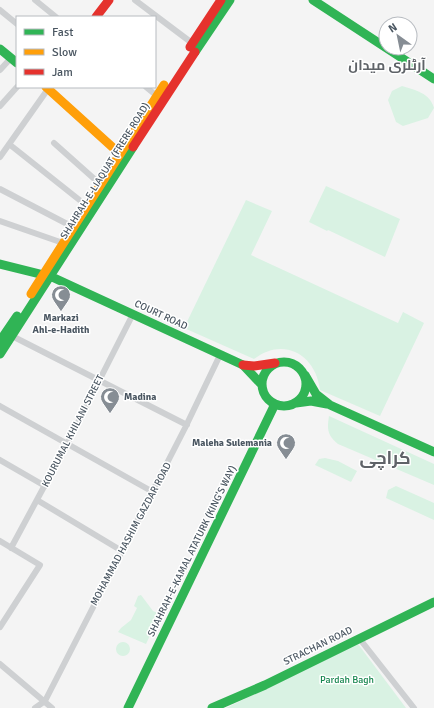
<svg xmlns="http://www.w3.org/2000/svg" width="434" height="708" font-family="Signika,Cairo,sans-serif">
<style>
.green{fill:#d9f2e3}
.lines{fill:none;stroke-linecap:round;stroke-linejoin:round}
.street{stroke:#ced0d2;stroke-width:6}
.fast{stroke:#30b455;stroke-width:9}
.slow{stroke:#ff9f0a;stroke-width:9}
.jam{stroke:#e5322d;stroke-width:9}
.labels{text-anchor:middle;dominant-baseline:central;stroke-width:3;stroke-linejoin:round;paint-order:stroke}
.street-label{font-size:10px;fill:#4a5661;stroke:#fff}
.poi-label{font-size:10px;font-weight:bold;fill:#4a5661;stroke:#fff}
.park-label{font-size:10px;fill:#17864f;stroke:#fff}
.district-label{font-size:14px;font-weight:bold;fill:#5f6368;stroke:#fff}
.town-label{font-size:18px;font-weight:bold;fill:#5f6368;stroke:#fff}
</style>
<rect width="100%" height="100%" fill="#f4f4f4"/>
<path class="green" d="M 402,86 C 415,90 430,93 434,108 L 428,118 L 403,126 L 396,122 L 388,100 L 392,91 Z
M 326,186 L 400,219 L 385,257 L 328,230 L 327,231 L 309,222 Z
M 246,200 L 272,211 L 251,255 L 398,323 L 403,312 L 424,323 L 380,416 L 320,390 C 316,355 284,336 254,359 L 184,328 Z
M 329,416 L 434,464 L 434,485 L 338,444 C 327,435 327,429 329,416 Z
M 325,458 L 338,461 L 357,471 L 351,482 L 315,465 L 319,459 Z
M 396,486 L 434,503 L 434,520 L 386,498 L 388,490 Z
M 141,595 L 153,611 L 160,614 L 146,644 L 118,632 L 121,628 L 131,620 L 137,608 L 134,606 L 138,596 Z
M116 649a7 7 0 1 1 14 0a7 7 0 1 1-14 0Z
M 358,644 L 406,708 L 226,708 Z"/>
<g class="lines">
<path class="street" d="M 35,0 L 56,17
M 135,0 L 192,43
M 0,10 L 17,24
M 0,70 L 11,58
M 146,87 L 157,96
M 0,106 L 17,87
M 54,143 L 100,184
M 9,144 L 87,206
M 0,157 L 48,89
M 0,189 L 73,227
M 0,221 L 63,243
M 12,336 L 187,425
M 0,406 L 153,492
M 0,460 L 45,486
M 37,500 L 122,551
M 0,541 L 40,565 L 0,627
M 11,548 L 67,444 L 133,314
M 359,638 L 414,708
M 0,664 L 52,708
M 35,708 L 45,701 L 185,428 L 220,355"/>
<path class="fast" d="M 313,0 L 434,79
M 0,49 L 17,63
M 195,52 L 230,0
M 0,264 L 52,277 L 243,365 L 262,385
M 0,341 L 17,316
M 0,354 L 133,147
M262 384a22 22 0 1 1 44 0a22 22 0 1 1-44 0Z
M 305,375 L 316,394 L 330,405 L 434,452
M 296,403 L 311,401 L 327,404
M 128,708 L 275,404
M 212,708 L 265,685 L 434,602"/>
<path class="slow" d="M 46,87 L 120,154
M 31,294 L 164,85"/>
<path class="jam" d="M 96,17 L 109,0
M 190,47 L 221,0
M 133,147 L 195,52
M 243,365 L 254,366 L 275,363"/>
</g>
<defs>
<symbol id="mosque-pin" viewBox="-11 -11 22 30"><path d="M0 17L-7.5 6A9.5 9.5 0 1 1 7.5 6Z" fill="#868d94" stroke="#fff"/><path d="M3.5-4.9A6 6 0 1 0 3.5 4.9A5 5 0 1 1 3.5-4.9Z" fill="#fff"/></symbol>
</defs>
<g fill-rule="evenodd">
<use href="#mosque-pin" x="50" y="284" width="22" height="30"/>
<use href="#mosque-pin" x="99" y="386" width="22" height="30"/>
<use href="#mosque-pin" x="275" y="432" width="22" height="30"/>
</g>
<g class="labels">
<g class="street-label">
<text transform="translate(105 171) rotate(-58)">SHAHRAH-E-LIAQUAT (FRERE ROAD)</text>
<text transform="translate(161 315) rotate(25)">COURT ROAD</text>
<text transform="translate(73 431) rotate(-63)">KOURUMAL KHILANI STREET</text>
<text transform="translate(131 534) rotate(-62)">MOHAMMAD HASHIM GAZDAR ROAD</text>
<text transform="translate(192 551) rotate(-64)">SHAHRAH-E-KAMAL ATATURK (KING'S WAY)</text>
<text transform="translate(318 646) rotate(-26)">STRACHAN ROAD</text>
</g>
<g class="poi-label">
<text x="61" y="318">Markazi<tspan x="61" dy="12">Ahl-e-Hadith</tspan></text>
<text x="124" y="397" text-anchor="start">Madina</text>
<text x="272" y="443" text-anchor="end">Maleha Sulemania</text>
</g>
<g class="park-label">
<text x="347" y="680">Pardah Bagh</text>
</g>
<g class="district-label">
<text x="387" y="65">آرٹلری میدان</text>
</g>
<g class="town-label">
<text x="385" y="458">کراچی</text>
</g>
</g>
<rect x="16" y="16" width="140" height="72" fill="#ffffff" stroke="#b7bbc0"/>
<rect x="24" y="29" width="20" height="6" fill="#30b455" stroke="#b7bbc0"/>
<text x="52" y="36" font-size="12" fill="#4a5661">Fast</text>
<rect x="24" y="49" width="20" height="6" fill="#ff9f0a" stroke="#b7bbc0"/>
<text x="52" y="56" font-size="12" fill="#4a5661">Slow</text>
<rect x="24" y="69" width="20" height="6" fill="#e5322d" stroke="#b7bbc0"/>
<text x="52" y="76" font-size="12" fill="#4a5661">Jam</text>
<g transform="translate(398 36) rotate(327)"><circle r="19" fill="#ffffff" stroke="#b7bbc0"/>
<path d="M0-3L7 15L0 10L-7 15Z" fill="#868d94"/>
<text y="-6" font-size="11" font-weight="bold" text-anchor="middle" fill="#4a5661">N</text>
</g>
</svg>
